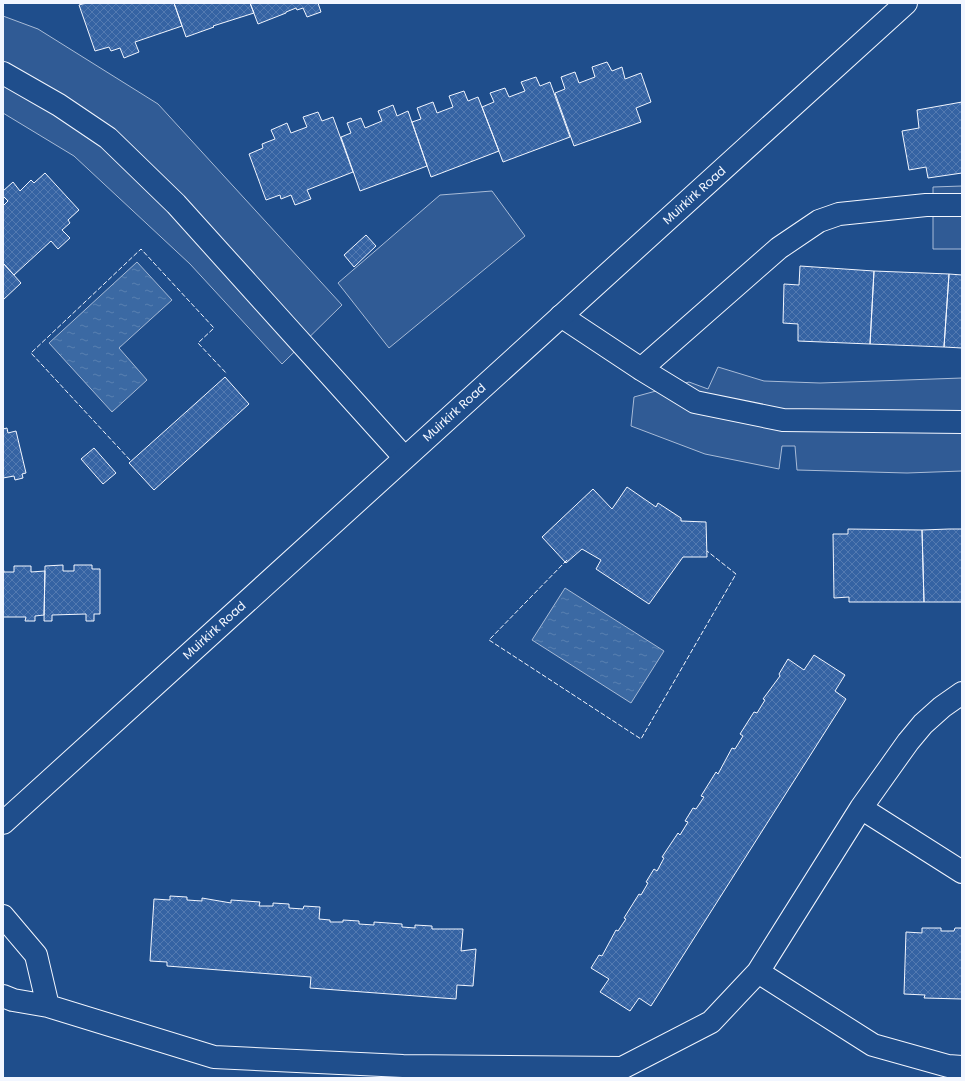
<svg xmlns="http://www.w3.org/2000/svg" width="965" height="1081" font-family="Poppins,sans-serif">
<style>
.parking{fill:#305b95;stroke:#a8bbd7}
.water{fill:url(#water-ripples);stroke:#a8bbd7}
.building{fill:url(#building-cross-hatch);stroke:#f2f6ff}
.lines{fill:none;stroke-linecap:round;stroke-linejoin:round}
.minor-casing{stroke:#f2f6ff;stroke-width:24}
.major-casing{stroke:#f2f6ff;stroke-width:24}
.minor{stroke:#1f4e8c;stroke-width:22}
.major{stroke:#1f4e8c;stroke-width:22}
.fence{stroke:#f2f6ff;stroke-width:1;stroke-dasharray:5 2;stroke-linecap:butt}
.labels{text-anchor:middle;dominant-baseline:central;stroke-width:3;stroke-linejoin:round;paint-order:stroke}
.street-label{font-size:12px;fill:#f2f6ff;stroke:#1f4e8c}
</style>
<defs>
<pattern id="water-ripples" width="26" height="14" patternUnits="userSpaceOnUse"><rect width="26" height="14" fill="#3b69a3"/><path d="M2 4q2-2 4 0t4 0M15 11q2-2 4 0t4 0" fill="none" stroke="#587fb1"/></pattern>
<pattern id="building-cross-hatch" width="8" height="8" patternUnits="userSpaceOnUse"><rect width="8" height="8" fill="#3563a3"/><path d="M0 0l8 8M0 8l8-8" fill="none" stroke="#537ab1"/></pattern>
</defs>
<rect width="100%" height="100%" fill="#1f4e8c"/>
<path class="parking" d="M 3,16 L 38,29 L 158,104 L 342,305 L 282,364 L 190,264 L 74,156 L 3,113 Z
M 962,186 L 962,249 L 933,249 L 933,187 Z
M 492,191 L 525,236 L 389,348 L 338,283 L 440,195 Z
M 718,367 L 764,381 L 820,383 L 962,378 L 962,471 L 907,473 L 797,470 L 795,446 L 782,446 L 779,469 L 705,454 L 631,426 L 634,397 L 689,382 L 708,389 Z"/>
<path class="water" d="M 137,262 L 172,300 L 119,348 L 147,380 L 112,412 L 49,343 Z
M 565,588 L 664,651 L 631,703 L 532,640 Z"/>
<path class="building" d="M 86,3 L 174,3 L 182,26 L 135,42 L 139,52 L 124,58 L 120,48 L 111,51 L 109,47 L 95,51 L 79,5 Z
M 174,3 L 250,3 L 254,13 L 213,26 L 214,27 L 186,37 Z
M 250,3 L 318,3 L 321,12 L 307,17 L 303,8 L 297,10 L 296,8 L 286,12 L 286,13 L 258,24 Z
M 607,62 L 612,71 L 622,67 L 625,79 L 641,73 L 651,102 L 636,108 L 641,122 L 574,146 L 555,93 L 565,89 L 561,77 L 575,72 L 579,83 L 595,77 L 592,67 Z
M 536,77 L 540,86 L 550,82 L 570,137 L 503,162 L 482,107 L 494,102 L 490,93 L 505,88 L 509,97 L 525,91 L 521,82 Z
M 464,91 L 468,101 L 478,97 L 499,151 L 431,177 L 412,122 L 421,119 L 417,108 L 433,102 L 437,113 L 453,107 L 449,96 Z
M 962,102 L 962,173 L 928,178 L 926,167 L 909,170 L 902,131 L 919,128 L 917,110 Z
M 393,105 L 397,116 L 408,111 L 427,166 L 360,191 L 341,137 L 351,133 L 347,123 L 361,118 L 365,128 L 382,121 L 378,111 Z
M 318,112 L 322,121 L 333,117 L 353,172 L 307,190 L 311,199 L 295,205 L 291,195 L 281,199 L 280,195 L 266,200 L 249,154 L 263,148 L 262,144 L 275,139 L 271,130 L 287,123 L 291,133 L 307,127 L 303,117 Z
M 45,173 L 79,210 L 68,220 L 70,223 L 62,230 L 70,238 L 58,249 L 51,241 L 14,275 L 3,263 L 3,206 L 8,201 L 3,196 L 3,191 L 13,182 L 20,191 L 31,180 L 34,183 Z
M 366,235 L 376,246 L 354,267 L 344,255 Z
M 3,263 L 21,283 L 3,300 Z
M 800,266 L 874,271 L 870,344 L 798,341 L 798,324 L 783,323 L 784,284 L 799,285 Z
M 874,271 L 949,274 L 944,347 L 870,344 Z
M 949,274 L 962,275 L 962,348 L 944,347 Z
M 225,377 L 249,404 L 154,490 L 129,463 Z
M 7,428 L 8,433 L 16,431 L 26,473 L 22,474 L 23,478 L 15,480 L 14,476 L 3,478 L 3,429 Z
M 94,448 L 116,473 L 103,484 L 81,459 Z
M 627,487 L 656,507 L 658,503 L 681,518 L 681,521 L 706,522 L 707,557 L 683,557 L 649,604 L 596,569 L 601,560 L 582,549 L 566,563 L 542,537 L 593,489 L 612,509 Z
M 848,529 L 922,530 L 924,602 L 849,602 L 849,597 L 834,598 L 833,534 L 848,534 Z
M 949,529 L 962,529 L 962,602 L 924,602 L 922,530 Z
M 63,565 L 63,571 L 74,571 L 74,565 L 92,565 L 92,569 L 100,569 L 100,614 L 94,614 L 94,621 L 86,621 L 86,614 L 52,615 L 52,621 L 44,621 L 45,566 Z
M 14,566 L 31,566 L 31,572 L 45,571 L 44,615 L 35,616 L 35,621 L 25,621 L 26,617 L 3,617 L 3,567 L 4,572 L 14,572 Z
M 814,655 L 845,675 L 835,691 L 846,699 L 651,1006 L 639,998 L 630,1011 L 600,992 L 609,979 L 591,968 L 599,955 L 602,956 L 616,930 L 618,931 L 626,919 L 624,918 L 639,894 L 641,895 L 648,883 L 646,882 L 654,869 L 657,871 L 664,858 L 662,857 L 678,833 L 680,835 L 688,822 L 685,821 L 693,808 L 696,809 L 704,797 L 701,796 L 716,772 L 718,774 L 732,748 L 735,749 L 743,736 L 740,734 L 754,712 L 757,713 L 765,700 L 763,699 L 780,676 L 779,674 L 788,659 L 804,670 Z
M 170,896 L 187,897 L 187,900 L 202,901 L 202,898 L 231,903 L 231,900 L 260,902 L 259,906 L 273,906 L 273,903 L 289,904 L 289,908 L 303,909 L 304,906 L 320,907 L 319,919 L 330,920 L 330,922 L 343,922 L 343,920 L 359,921 L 359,924 L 374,925 L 374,922 L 402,924 L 402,927 L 415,928 L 415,925 L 432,926 L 432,929 L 463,929 L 461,951 L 476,949 L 473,986 L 457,985 L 456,999 L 310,988 L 311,977 L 167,966 L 167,962 L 150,961 L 154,899 L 170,900 Z
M 922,928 L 941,928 L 941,931 L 954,931 L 955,928 L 962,928 L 962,999 L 924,998 L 925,995 L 904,994 L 906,932 L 922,933 Z"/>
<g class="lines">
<defs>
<path id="minor" d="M 3,73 L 59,105 L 108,138 L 176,204 L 404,457
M 561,316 L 641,369 L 695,402 L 783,420 L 962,422
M 641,369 L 779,248 L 819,221 L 839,214 L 926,205 L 962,205
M 861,808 L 962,872
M 3,916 L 36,955 L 48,1006
M 758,972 L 873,1045 L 948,1066 L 962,1067
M 3,996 L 13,1000 L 48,1006 L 214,1057 L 403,1066 L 622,1068 L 711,1022 L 758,972 L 861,808 L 908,742 L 923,724 L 942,707 L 962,693"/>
<path id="major" d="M 3,823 L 906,3"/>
</defs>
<use href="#minor" class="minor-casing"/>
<use href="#major" class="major-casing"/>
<use href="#minor" class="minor"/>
<use href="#major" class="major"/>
<path class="fence" d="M 130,460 L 31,353 L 141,249 L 214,328 L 198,343 L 227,374
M 567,560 L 489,640 L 641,739 L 736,574 L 707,551"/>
</g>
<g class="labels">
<g class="street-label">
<text transform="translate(694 195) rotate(-42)">Muirkirk Road</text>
<text transform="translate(454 412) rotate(-42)">Muirkirk Road</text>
<text transform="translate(214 630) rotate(-42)">Muirkirk Road</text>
</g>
</g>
<rect width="965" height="1081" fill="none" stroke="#f2f6ff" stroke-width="8"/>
</svg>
